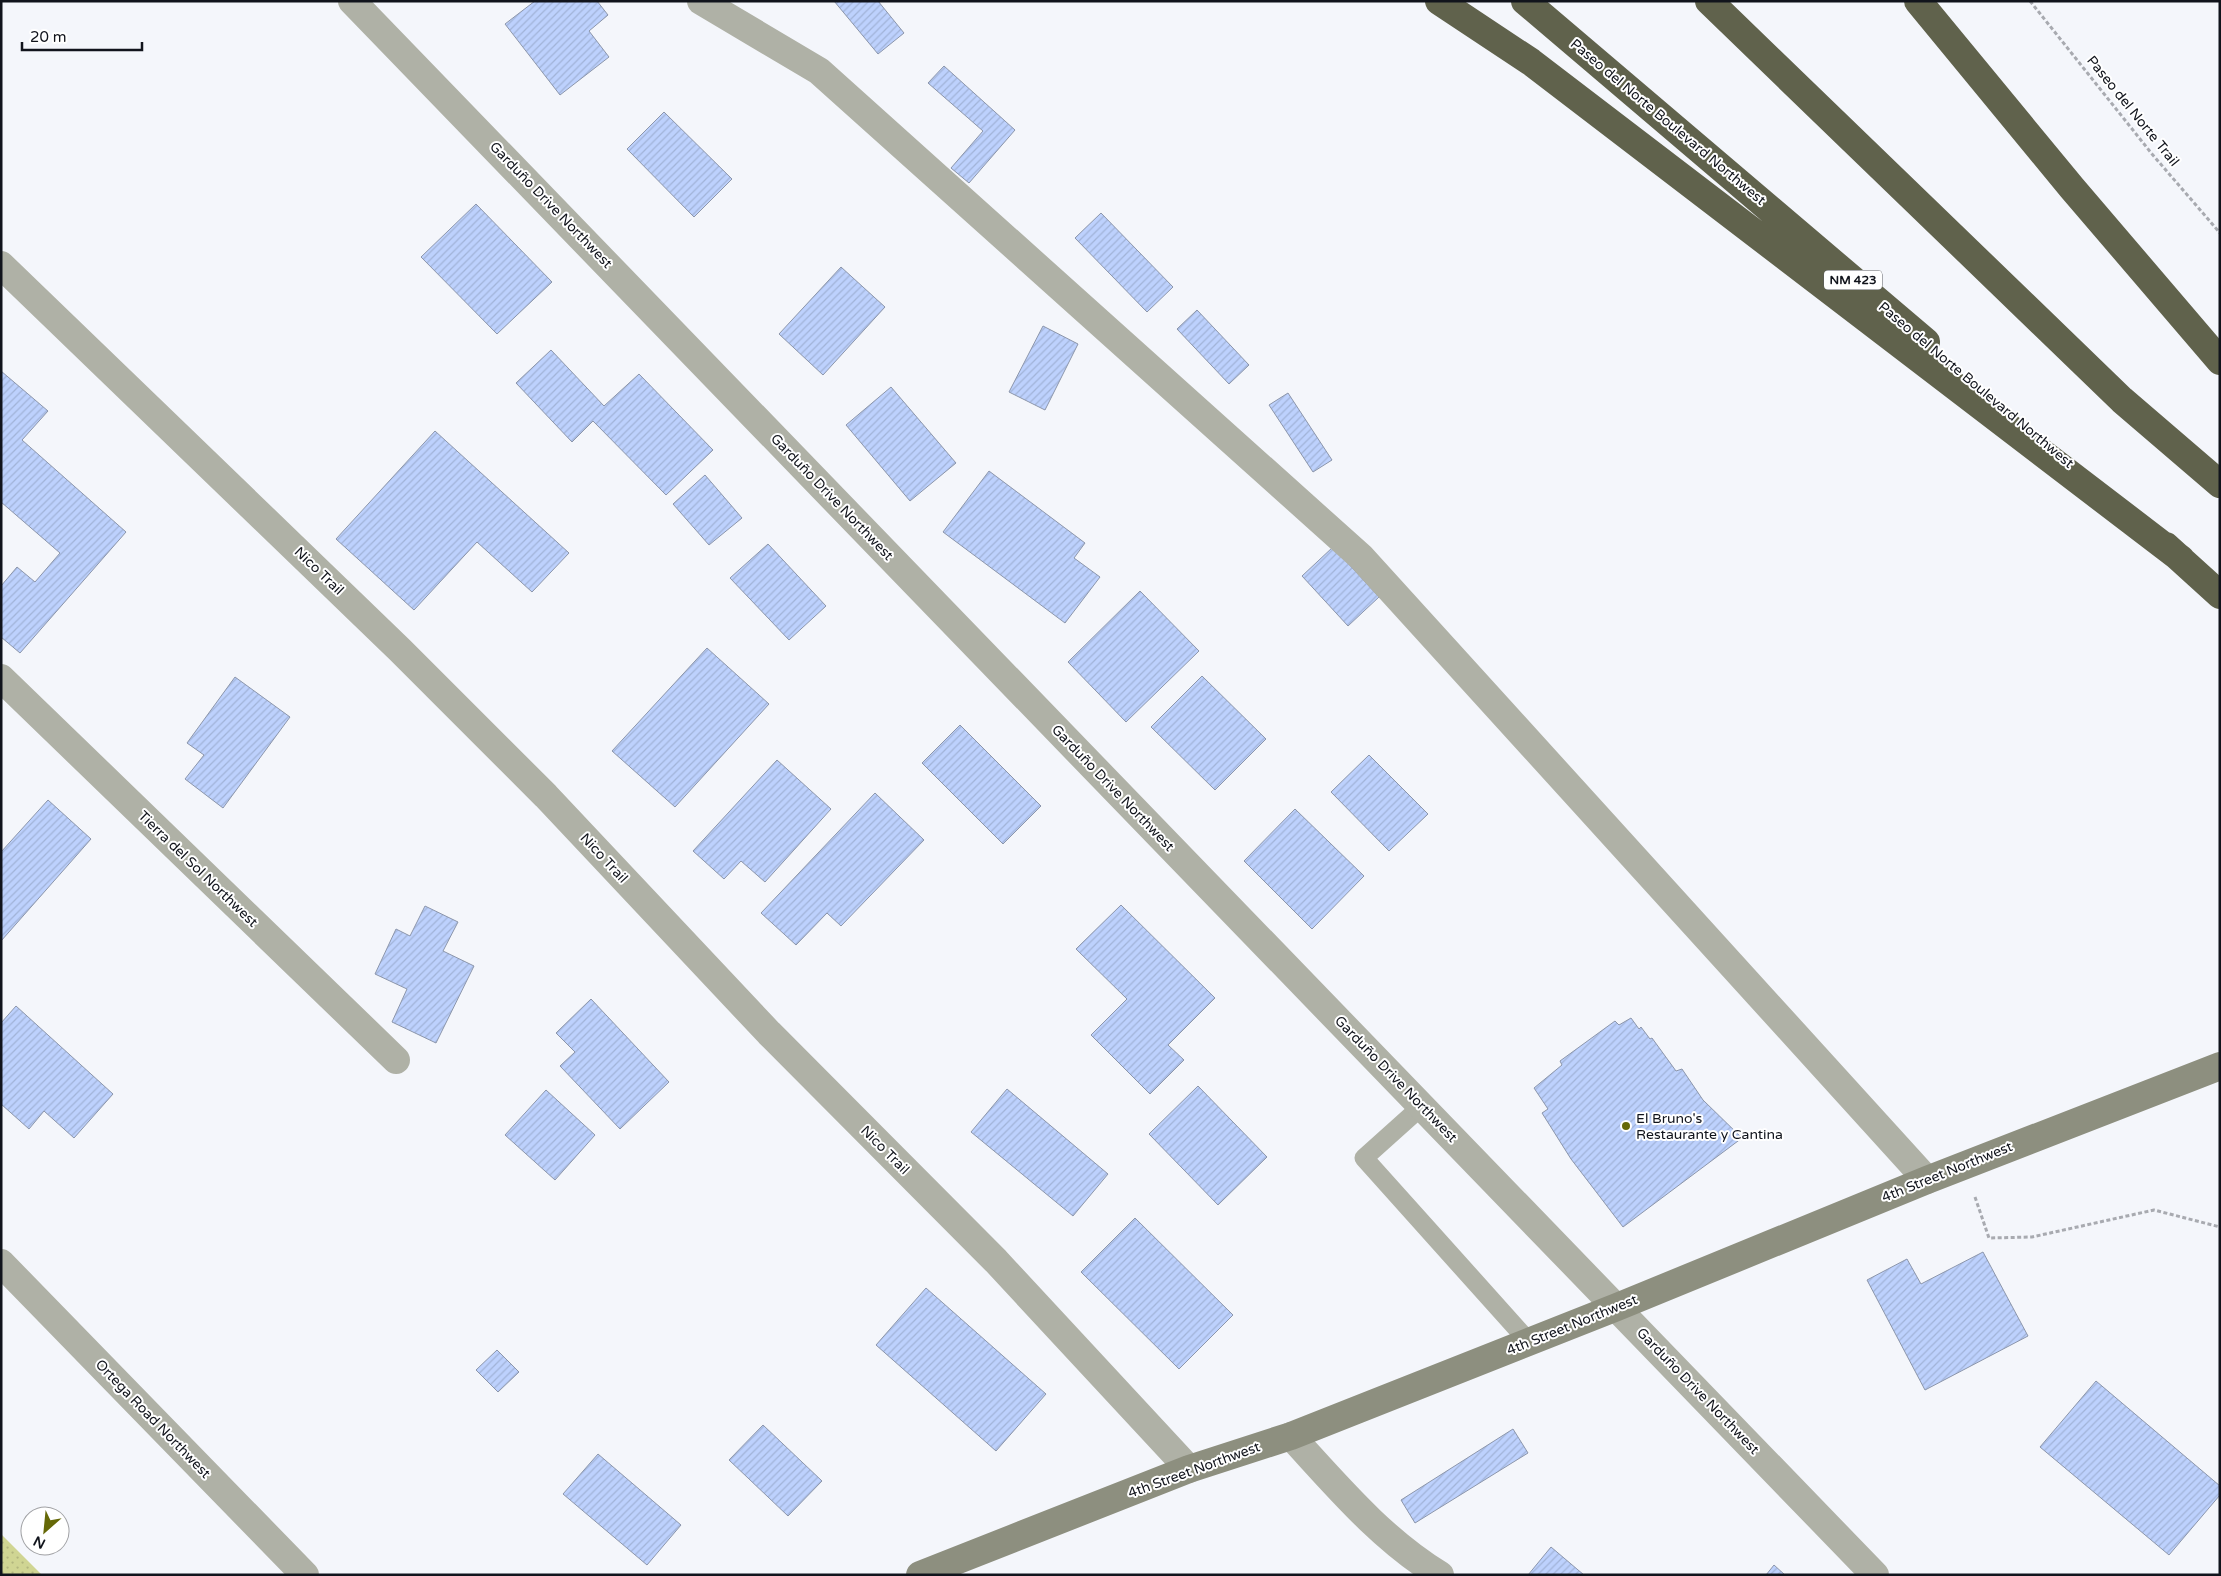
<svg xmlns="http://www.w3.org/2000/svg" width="2221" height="1576" font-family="'Varela Round',sans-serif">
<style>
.park{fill:url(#park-dots)}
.building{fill:url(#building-hatch);stroke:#8c96ab}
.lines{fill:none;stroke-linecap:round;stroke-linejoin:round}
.path{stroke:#a8aab0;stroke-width:3;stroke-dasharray:4 2.5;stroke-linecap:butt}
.service{stroke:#afb1a6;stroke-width:19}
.minor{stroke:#afb1a6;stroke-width:28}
.tertiary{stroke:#afb1a6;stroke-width:28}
.secondary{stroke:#8d8f7f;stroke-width:28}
.motorway{stroke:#60624c;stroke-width:28}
.poi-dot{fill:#656807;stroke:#fff;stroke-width:2}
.labels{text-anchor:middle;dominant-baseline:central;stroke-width:4;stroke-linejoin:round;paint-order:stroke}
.shield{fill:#fff;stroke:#585a60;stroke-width:1}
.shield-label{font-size:12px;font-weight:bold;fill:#11141c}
.street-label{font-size:14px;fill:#11141c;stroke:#fff}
.poi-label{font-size:14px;fill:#11141c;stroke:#fff;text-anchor:start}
</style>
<defs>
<pattern id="park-dots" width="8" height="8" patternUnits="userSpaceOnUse" patternTransform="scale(1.25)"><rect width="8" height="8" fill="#d0d593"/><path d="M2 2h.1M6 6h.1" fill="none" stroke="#b2b67e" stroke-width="1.8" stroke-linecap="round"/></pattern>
<pattern id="building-hatch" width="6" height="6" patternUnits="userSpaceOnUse" patternTransform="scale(1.25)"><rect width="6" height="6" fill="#bdd1fd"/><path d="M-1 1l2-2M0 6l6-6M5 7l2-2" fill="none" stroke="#a1b3d8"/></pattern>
</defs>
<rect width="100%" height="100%" fill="#f4f6fb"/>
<path class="park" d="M 1,1534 L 42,1575 L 1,1575 Z"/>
<path class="building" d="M 535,1 L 597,1 L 608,15 L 589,31 L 609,57 L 560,95 L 505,24 Z
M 834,1 L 878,1 L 904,33 L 878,54 Z
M 944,66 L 1015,130 L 969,183 L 951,168 L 983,131 L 928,83 Z
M 664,112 L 732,179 L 694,217 L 627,149 Z
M 476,204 L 552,282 L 497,334 L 421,257 Z
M 1101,213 L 1173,287 L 1147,312 L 1075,238 Z
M 841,267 L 885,307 L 823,375 L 779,334 Z
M 1197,310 L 1249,365 L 1229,384 L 1177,329 Z
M 1043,326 L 1078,344 L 1045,410 L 1009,392 Z
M 551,350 L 604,406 L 639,374 L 713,450 L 666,495 L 593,421 L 572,442 L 516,383 Z
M 1,371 L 48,411 L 22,440 L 126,532 L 20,653 L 1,637 L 1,586 L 17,567 L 35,582 L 60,553 L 1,502 Z
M 891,387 L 956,463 L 910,501 L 846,425 Z
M 1288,393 L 1332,460 L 1313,472 L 1269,405 Z
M 435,431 L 569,553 L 532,592 L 477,542 L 414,610 L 336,539 Z
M 989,471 L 1085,543 L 1074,558 L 1100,577 L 1065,623 L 943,532 Z
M 705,475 L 742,518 L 709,545 L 673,504 Z
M 768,544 L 826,606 L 789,640 L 730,578 Z
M 1333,547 L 1379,597 L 1348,626 L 1302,576 Z
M 1140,591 L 1199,651 L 1126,722 L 1068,662 Z
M 707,648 L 769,704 L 675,807 L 612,751 Z
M 1202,676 L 1266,739 L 1215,790 L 1151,727 Z
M 235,677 L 290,717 L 223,808 L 185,779 L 204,755 L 187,743 Z
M 960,725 L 1041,806 L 1003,844 L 922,763 Z
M 1369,755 L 1428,814 L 1389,851 L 1331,792 Z
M 777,760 L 831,809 L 765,882 L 741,861 L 724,879 L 693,851 Z
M 875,793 L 924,840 L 841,926 L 827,913 L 796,945 L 761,913 Z
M 48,800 L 91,839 L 1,941 L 1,852 Z
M 1295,809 L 1364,876 L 1312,929 L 1244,861 Z
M 1121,905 L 1215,998 L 1168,1045 L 1184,1060 L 1150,1094 L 1091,1035 L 1127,999 L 1076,949 Z
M 425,906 L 458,922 L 443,951 L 474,966 L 436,1043 L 392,1022 L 407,989 L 375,974 L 396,929 L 410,936 Z
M 591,999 L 669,1082 L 620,1129 L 560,1066 L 575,1052 L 556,1033 Z
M 16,1006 L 113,1094 L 74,1138 L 44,1111 L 29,1129 L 1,1104 L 1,1023 Z
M 1631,1018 L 1639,1029 L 1641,1027 L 1650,1039 L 1652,1038 L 1676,1071 L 1682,1069 L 1703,1100 L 1742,1138 L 1623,1227 L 1571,1159 L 1542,1113 L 1548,1109 L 1534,1088 L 1562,1065 L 1560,1061 L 1615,1021 L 1619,1025 Z
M 1198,1086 L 1267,1157 L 1218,1205 L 1149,1134 Z
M 1007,1089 L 1108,1174 L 1073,1216 L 971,1132 Z
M 546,1090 L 595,1135 L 555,1180 L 505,1135 Z
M 1135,1218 L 1233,1315 L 1179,1369 L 1081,1272 Z
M 1983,1252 L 2028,1336 L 1925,1390 L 1867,1280 L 1907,1259 L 1921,1284 Z
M 926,1288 L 1046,1394 L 996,1451 L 876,1345 Z
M 497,1350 L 519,1372 L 498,1392 L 476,1370 Z
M 2096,1381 L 2220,1486 L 2220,1495 L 2169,1555 L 2040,1447 Z
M 763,1425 L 822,1481 L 788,1516 L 729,1460 Z
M 1513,1429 L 1528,1453 L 1415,1523 L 1401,1500 Z
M 598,1454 L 681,1525 L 647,1565 L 563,1494 Z
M 1551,1547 L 1584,1575 L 1528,1575 Z
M 1774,1565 L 1785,1575 L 1766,1575 Z"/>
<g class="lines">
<path class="path" d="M 2030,1 L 2152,154 L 2220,233
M 1975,1197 L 1989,1238 L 2032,1237 L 2154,1210 L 2220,1227"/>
<path class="service" d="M 1422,1106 L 1364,1158 L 1529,1342"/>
<path class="minor" d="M 352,1 L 1875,1575
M 701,1 L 819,71 L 1361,557 L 1927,1180
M 1,265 L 400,650 L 546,796 L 769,1033 L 996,1261 L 1189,1469
M 1,678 L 396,1060
M 1291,1436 C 1337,1486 1381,1539 1440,1575"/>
<path class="tertiary" d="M 1,1263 L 305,1575"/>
<path class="secondary" d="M 920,1575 L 1189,1469 L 1291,1436 L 1617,1307 L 1927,1180 L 2220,1066"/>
<path class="motorway" d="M 1439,1 L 1531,62 L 2181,559
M 1525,1 L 1926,342
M 1709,1 L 2122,400 L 2220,484
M 1918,1 L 2072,188 L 2220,361
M 2166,546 L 2220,595"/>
</g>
<circle class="poi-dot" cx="1626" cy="1126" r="5"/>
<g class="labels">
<rect class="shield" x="1824" y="270.5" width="58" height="19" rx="4"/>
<g class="shield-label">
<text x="1853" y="280">NM 423</text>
</g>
<g class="street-label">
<text transform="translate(2133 111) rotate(51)">Paseo del Norte Trail</text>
<text transform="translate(1668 122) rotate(40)">Paseo del Norte Boulevard Northwest</text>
<text transform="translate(551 205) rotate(46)">Garduño Drive Northwest</text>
<text transform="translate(1976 385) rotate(40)">Paseo del Norte Boulevard Northwest</text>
<text transform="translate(832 497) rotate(46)">Garduño Drive Northwest</text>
<text transform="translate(319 571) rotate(44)">Nico Trail</text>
<text transform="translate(1113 788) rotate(46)">Garduño Drive Northwest</text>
<text transform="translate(604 858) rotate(47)">Nico Trail</text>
<text transform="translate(198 869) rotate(44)">Tierra del Sol Northwest</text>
<text transform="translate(1396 1079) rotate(46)">Garduño Drive Northwest</text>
<text transform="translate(885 1150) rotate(45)">Nico Trail</text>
<text transform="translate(1947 1172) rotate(-22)">4th Street Northwest</text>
<text transform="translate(1572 1325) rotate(-22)">4th Street Northwest</text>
<text transform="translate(1698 1391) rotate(46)">Garduño Drive Northwest</text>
<text transform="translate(153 1419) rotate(46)">Ortega Road Northwest</text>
<text transform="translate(1194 1470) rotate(-20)">4th Street Northwest</text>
</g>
<g class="poi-label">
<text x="1636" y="1118">El Bruno's<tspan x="1636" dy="16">Restaurante y Cantina</tspan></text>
</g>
</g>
<rect width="2221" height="1576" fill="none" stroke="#11141c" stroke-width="5"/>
<g transform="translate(45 1531) rotate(207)"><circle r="24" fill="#ffffff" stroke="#a0a1a4"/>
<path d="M0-4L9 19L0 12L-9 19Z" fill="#656807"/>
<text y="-8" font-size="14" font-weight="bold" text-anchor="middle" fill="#11141c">N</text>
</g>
<path d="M22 42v8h120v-8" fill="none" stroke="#11141c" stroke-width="2.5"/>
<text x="30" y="42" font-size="15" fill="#11141c" stroke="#ffffff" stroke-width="4" paint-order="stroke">20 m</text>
</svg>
